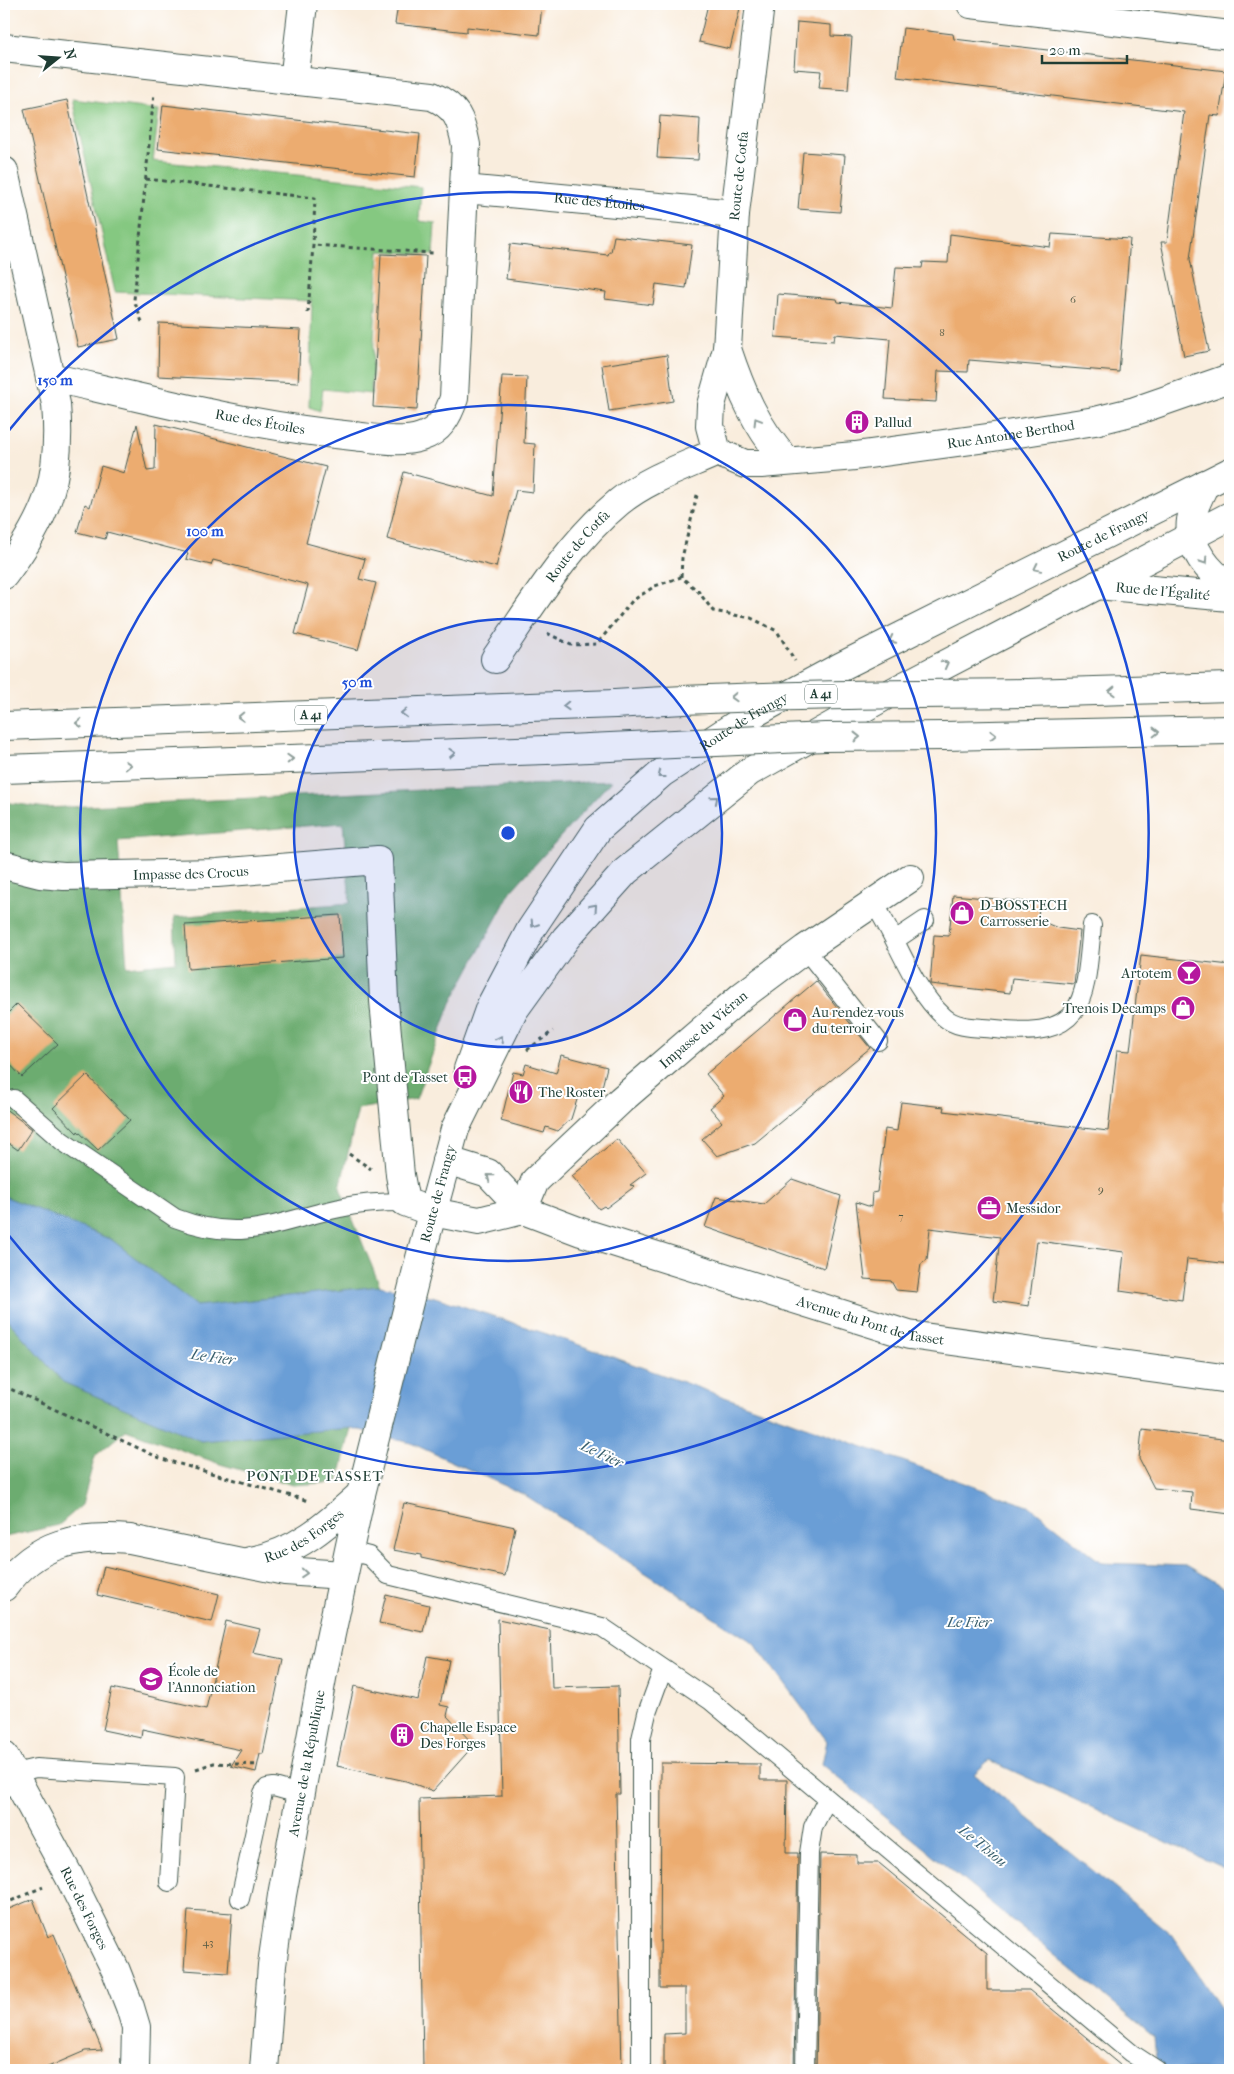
<svg xmlns="http://www.w3.org/2000/svg" width="1234" height="2074" font-family="'IM FELL French Canon',serif">
<style>
.green{fill:#85c881;stroke:#52825a}
.forest{fill:#6cac6f;stroke:#467452;fill-rule:evenodd}
.water{fill:#6a9ed6;stroke:#446e85}
.building{fill:#ecac70}
.lines{fill:none;stroke-linecap:round;stroke-linejoin:round}
.service-casing{stroke:#40574d;stroke-width:20}
.minor-casing{stroke:#40574d;stroke-width:30}
.tertiary-casing{stroke:#40574d;stroke-width:30}
.secondary-casing{stroke:#40574d;stroke-width:30}
.motorway-casing{stroke:#40574d;stroke-width:30}
.path{stroke:#40574d;stroke-width:3;stroke-dasharray:4 4;stroke-linecap:butt}
.service{stroke:#fff;stroke-width:18}
.minor{stroke:#fff;stroke-width:28}
.tertiary{stroke:#fff;stroke-width:28}
.secondary{stroke:#fff;stroke-width:28}
.motorway{stroke:#fff;stroke-width:28}
.motorway-bridge-casing{stroke:#40574d;stroke-width:30;stroke-linecap:butt}
.motorway-bridge{stroke:#fff;stroke-width:28}
.oneway{stroke:#8f9e9a}
.ring{fill:none;stroke:#1d4ed8;stroke-width:2.5}
.labels{text-anchor:middle;dominant-baseline:central;stroke-width:4;stroke-linejoin:round;paint-order:stroke}
.number-label{font-size:11px;fill:#525943}
.shield{fill:#fff;stroke:#627771;stroke-width:1}
.shield-label{font-size:12px;font-weight:bold;fill:#1f3d34}
.street-label{font-size:14px;fill:#1f3d34;stroke:#fff}
.poi-label{font-size:14px;fill:#1f3d34;stroke:#fff;text-anchor:start}
.water-label{font-size:15px;font-style:italic;fill:#395f6d;stroke:#fff}
.neighbourhood-label{font-size:15px;letter-spacing:1px;fill:#1f3d34;stroke:#fff}
.centre{fill:#1d4ed8;stroke:#fff;stroke-width:2.5}
.ring-label{font-size:15px;text-anchor:middle;font-weight:bold;fill:#1d4ed8;stroke:#fff;stroke-width:4;stroke-linejoin:round;paint-order:stroke}
</style>
<rect width="100%" height="100%" fill="#fff"/>
<filter id="ink" filterUnits="userSpaceOnUse"><feTurbulence type="fractalNoise" baseFrequency=".02" numOctaves="2"/><feDisplacementMap in="SourceGraphic" scale="10" xChannelSelector="R" yChannelSelector="G"/><feConvolveMatrix kernelMatrix="1 2 1 2 8 2 1 2 1" color-interpolation-filters="sRGB"/></filter>
<filter id="wash" filterUnits="userSpaceOnUse"><feTurbulence type="fractalNoise" baseFrequency=".0096" numOctaves="4" result="noise"/><feDisplacementMap in="SourceGraphic" scale="20" xChannelSelector="R" yChannelSelector="G"/><feGaussianBlur stdDeviation="1.12" result="paint"/><feColorMatrix in="noise" values="0 0 0 0 0 0 0 0 0 0 0 0 0 0 0 0 0 1.4 0 .05"/><feComposite in="paint" operator="in"/></filter>
<g filter="url(#wash)">
<rect width="100%" height="100%" fill="#f9eddd"/>
<path class="green" d="M 72,99 L 159,110 L 153,161 L 421,187 L 419,221 L 435,223 L 433,255 L 379,251 L 371,394 L 323,389 L 320,411 L 309,407 L 312,301 L 115,292 Z"/>
<path class="forest" d="M 611,781 L 511,891 L 451,1003 L 416,1099 L 358,1109 L 340,1188 L 380,1286 L 197,1306 L 112,1240 L 4,1196 L 4,802 L 46,808 ZM 343,823 L 350,903 L 174,917 L 176,962 L 127,967 L 118,841 Z
M 4,1316 L 63,1382 L 201,1441 L 351,1428 L 338,1482 L 293,1485 L 220,1464 L 126,1430 L 95,1456 L 82,1505 L 59,1525 L 5,1537 Z"/>
<path class="water" d="M 4,1196 L 112,1240 L 197,1306 L 380,1286 L 435,1297 L 571,1342 L 1031,1507 L 1102,1563 L 1188,1566 L 1230,1591 L 1230,1871 L 989,1760 L 974,1774 L 1171,1934 L 1230,2022 L 1230,2070 L 1157,2070 L 1154,2037 L 822,1764 L 827,1741 L 754,1643 L 525,1495 L 411,1443 L 352,1428 L 201,1441 L 63,1382 L 4,1316 Z"/>
<g id="blocks">
<path class="building" d="M 398,4 L 542,4 L 539,35 L 467,27 L 467,32 L 395,24 Z
M 708,4 L 741,4 L 730,49 L 699,42 Z
M 797,22 L 831,25 L 831,36 L 852,37 L 848,90 L 819,88 L 821,71 L 794,69 Z
M 903,28 L 953,34 L 954,39 L 1226,71 L 1219,116 L 1210,115 L 1190,259 L 1209,351 L 1184,356 L 1161,242 L 1167,242 L 1184,112 L 897,77 Z
M 67,100 L 119,339 L 78,347 L 24,109 Z
M 163,105 L 420,134 L 415,177 L 158,149 Z
M 660,116 L 700,119 L 698,160 L 657,158 Z
M 803,152 L 845,155 L 840,212 L 798,209 Z
M 950,234 L 1050,247 L 1052,234 L 1130,239 L 1119,372 L 969,360 L 968,372 L 938,371 L 936,402 L 885,399 L 890,339 L 835,334 L 834,341 L 775,337 L 778,294 L 837,299 L 838,302 L 892,308 L 896,267 L 922,268 L 923,262 L 948,263 Z
M 614,236 L 692,245 L 686,288 L 656,284 L 653,305 L 605,299 L 606,292 L 506,279 L 510,244 L 608,255 L 609,252 L 611,252 Z
M 381,254 L 426,256 L 417,410 L 373,407 Z
M 159,323 L 301,330 L 298,383 L 158,376 Z
M 667,355 L 673,401 L 609,411 L 602,365 Z
M 502,376 L 527,377 L 524,443 L 535,444 L 533,492 L 516,490 L 496,567 L 387,539 L 404,472 L 493,496 Z
M 137,424 L 147,471 L 155,470 L 156,424 L 326,467 L 306,543 L 365,559 L 359,579 L 376,583 L 358,650 L 295,634 L 308,585 L 213,560 L 211,565 L 186,559 L 188,553 L 107,532 L 105,539 L 77,532 L 85,504 L 90,507 L 101,466 L 124,473 Z
M 953,895 L 1039,903 L 1038,920 L 1058,928 L 1080,931 L 1074,984 L 1012,978 L 1010,993 L 930,984 L 934,935 L 949,936 Z
M 340,915 L 343,958 L 188,969 L 185,925 Z
M 1141,955 L 1230,965 L 1230,1264 L 1187,1259 L 1182,1300 L 1120,1291 L 1124,1252 L 1037,1241 L 1029,1306 L 993,1301 L 1000,1237 L 930,1228 L 927,1260 L 921,1264 L 917,1292 L 896,1290 L 891,1281 L 865,1279 L 856,1202 L 871,1207 L 872,1193 L 877,1192 L 885,1129 L 897,1131 L 901,1102 L 944,1107 L 943,1111 L 1108,1131 L 1117,1050 L 1130,1051 Z
M 816,981 L 870,1048 L 755,1143 L 717,1156 L 702,1139 L 722,1122 L 710,1108 L 724,1096 L 706,1074 Z
M 17,1004 L 58,1044 L 22,1077 L 4,1058 L 4,1017 Z
M 561,1055 L 607,1067 L 600,1095 L 580,1090 L 571,1119 L 558,1131 L 546,1127 L 544,1133 L 501,1121 L 513,1072 L 523,1074 L 526,1064 L 556,1073 Z
M 87,1075 L 130,1120 L 98,1150 L 78,1131 L 77,1133 L 53,1108 Z
M 4,1108 L 32,1129 L 18,1150 L 4,1140 Z
M 617,1139 L 646,1173 L 630,1185 L 635,1186 L 606,1208 L 604,1206 L 599,1209 L 572,1176 Z
M 792,1179 L 841,1196 L 824,1268 L 705,1227 L 716,1197 L 764,1204 Z
M 1142,1429 L 1230,1440 L 1230,1514 L 1191,1509 L 1192,1492 L 1154,1488 L 1139,1459 Z
M 404,1503 L 515,1527 L 505,1576 L 421,1558 L 421,1555 L 393,1550 Z
M 104,1566 L 219,1594 L 212,1622 L 97,1595 Z
M 386,1595 L 429,1605 L 423,1632 L 379,1623 Z
M 498,1619 L 550,1630 L 552,1688 L 618,1686 L 620,1794 L 616,1794 L 622,2070 L 423,2070 L 419,1799 L 502,1796 Z
M 226,1621 L 260,1629 L 253,1653 L 283,1659 L 263,1754 L 260,1754 L 256,1772 L 231,1766 L 241,1750 L 142,1729 L 141,1738 L 103,1730 L 112,1688 L 206,1709 Z
M 427,1656 L 449,1660 L 440,1705 L 449,1707 L 447,1716 L 474,1745 L 433,1791 L 406,1781 L 337,1766 L 354,1686 L 418,1700 Z
M 661,1763 L 760,1764 L 760,1780 L 787,1780 L 786,1853 L 798,1853 L 794,2070 L 664,2070 L 664,2034 L 685,2033 L 685,1988 L 660,1988 Z
M 820,1854 L 857,1855 L 857,1863 L 879,1863 L 987,1953 L 987,1990 L 1029,1990 L 1126,2070 L 816,2070 Z
M 33,1899 L 48,1937 L 54,1934 L 102,2050 L 85,2051 L 41,2070 L 4,2070 L 4,1911 Z
M 188,1910 L 232,1913 L 228,1973 L 184,1970 Z"/>
</g>
</g>
<g filter="url(#ink)">
<use href="#blocks" fill-opacity="0" stroke="#40574d" stroke-width="1"/>
<g class="lines">
<defs>
<path id="service" d="M 873,902 C 898,939 911,987 944,1017 C 957,1029 980,1027 995,1029 C 1087,1040 1085,1000 1092,925
M 895,940 L 925,920
M 805,949 L 878,1041
M 14,1099 L 62,1141 L 175,1218 C 243,1244 274,1222 340,1208 C 361,1203 383,1202 405,1202
M 349,1551 L 369,1556 L 388,1575 L 602,1627 L 711,1701 L 1131,2053 L 1157,2070
M 14,1773 L 36,1768 L 175,1777 L 169,1882
M 240,1899 L 263,1793 L 267,1788 L 274,1787 L 299,1794
M 641,2070 L 641,1739 L 647,1713 L 663,1669
M 805,2070 L 809,1853 L 813,1827 L 827,1799"/>
<g id="minor">
<path id="s1" d="M 760,4 L 735,214 L 727,349 L 711,405 L 710,426 L 717,452 L 745,464 L 761,464 L 855,456 L 987,438 L 1095,421 L 1135,411 L 1230,378"/>
<path d="M 971,4 L 1230,35"/>
<path d="M 4,48 L 432,96 C 457,107 461,119 466,145 L 454,398 C 448,416 440,431 421,437 C 400,444 375,438 353,436 C 251,426 150,400 50,377"/>
<path d="M 294,81 L 303,4"/>
<path d="M 4,171 L 56,404 C 62,479 48,515 4,575"/>
<path id="s2" d="M 464,189 L 735,214"/>
<path d="M 727,349 C 741,391 756,427 786,460"/>
<path d="M 1205,484 C 1200,495 1193,507 1191,520 C 1187,547 1209,573 1230,586"/>
<path id="s3" d="M 1097,585 L 1230,597"/>
<path id="s4" d="M 495,659 C 532,605 568,544 619,502 C 647,479 684,467 717,452"/>
<path id="s5" d="M 4,865 L 40,874 L 64,876 L 217,873 L 378,860 L 384,1001 L 400,1175 L 405,1202 L 432,1212"/>
<path id="s6" d="M 523,1210 L 535,1181 L 621,1100 L 742,996 L 805,949 L 910,878"/>
</g>
<g id="tertiary">
<path id="s7" d="M 446,1160 L 488,1173 L 523,1210 L 581,1232 L 909,1335 L 1230,1379"/>
<path d="M 432,1212 L 479,1221 L 523,1210"/>
<path id="s8" d="M 250,1561 C 295,1554 328,1524 361,1494"/>
<path d="M 4,1587 C 37,1542 77,1535 130,1539 L 285,1571 L 343,1575"/>
<path id="s9" d="M 4,1756 L 69,1876 L 116,1971 L 130,2007 L 136,2027 L 135,2070"/>
</g>
<g id="secondary">
<path id="s10" d="M 468,1069 L 490,1007 L 531,929 L 598,829 L 662,773 L 751,715 L 840,667 L 1230,472"/>
<path id="s11" d="M 264,2070 L 272,1965 L 282,1895 L 325,1662 L 361,1494 L 420,1258 L 455,1129 L 514,1010 L 566,938 L 626,871 L 749,772 L 885,696 L 1230,516"/>
</g>
<path id="motorway" d="M 1027,693 L 1230,687
M 4,726 L 615,704
M 944,736 L 1230,730
M 4,769 L 546,750"/>
</defs>
<use href="#service" class="service-casing"/>
<use href="#minor" class="minor-casing"/>
<use href="#tertiary" class="tertiary-casing"/>
<use href="#secondary" class="secondary-casing"/>
<use href="#motorway" class="motorway-casing"/>
<path class="path" d="M 146,179 L 315,198 L 313,245
M 308,313 L 313,245 L 433,253
M 142,322 L 134,300 L 154,93
M 681,577 L 682,558 L 698,491
M 547,633 L 571,645 L 597,644 L 632,601 L 655,586 L 681,577 L 698,591 L 713,611 L 751,618 L 777,631 L 795,661
M 527,1050 L 553,1031
M 349,1154 L 371,1169
M 4,1386 L 162,1459 L 309,1501
M 196,1769 L 214,1763 L 259,1765
M 4,1904 L 43,1887"/>
<use href="#service" class="service"/>
<use href="#minor" class="minor"/>
<use href="#tertiary" class="tertiary"/>
<use href="#secondary" class="secondary"/>
<use href="#motorway" class="motorway"/>
<defs>
<path id="motorway-bridge" d="M 615,704 C 752,695 889,694 1027,693
M 546,750 L 825,737 L 944,736"/>
</defs>
<use href="#motorway-bridge" class="motorway-bridge-casing"/>
<use href="#motorway-bridge" class="motorway-bridge"/>
</g>
<defs><path id="oneway-chevron" d="M-2-3.5L2.5 0L-2 3.5" fill="none" stroke-width="1.6" stroke-linecap="round" stroke-linejoin="round" transform="scale(1.25)"/></defs>
<g class="oneway">
<use href="#oneway-chevron" transform="translate(757 421) rotate(-121)"/>
<use href="#oneway-chevron" transform="translate(1204 561) rotate(57)"/>
<use href="#oneway-chevron" transform="translate(1037 568) rotate(154)"/>
<use href="#oneway-chevron" transform="translate(892 640) rotate(153)"/>
<use href="#oneway-chevron" transform="translate(945 664) rotate(-28)"/>
<use href="#oneway-chevron" transform="translate(1112 691) rotate(178)"/>
<use href="#oneway-chevron" transform="translate(734 697) rotate(178)"/>
<use href="#oneway-chevron" transform="translate(566 706) rotate(178)"/>
<use href="#oneway-chevron" transform="translate(404 713) rotate(178)"/>
<use href="#oneway-chevron" transform="translate(241 717) rotate(178)"/>
<use href="#oneway-chevron" transform="translate(79 723) rotate(178)"/>
<use href="#oneway-chevron" transform="translate(1156 732) rotate(-1)"/>
<use href="#oneway-chevron" transform="translate(993 735) rotate(-1)"/>
<use href="#oneway-chevron" transform="translate(857 737)"/>
<use href="#oneway-chevron" transform="translate(452 753) rotate(-2)"/>
<use href="#oneway-chevron" transform="translate(290 759) rotate(-2)"/>
<use href="#oneway-chevron" transform="translate(128 765) rotate(-2)"/>
<use href="#oneway-chevron" transform="translate(661 775) rotate(142)"/>
<use href="#oneway-chevron" transform="translate(715 799) rotate(-39)"/>
<use href="#oneway-chevron" transform="translate(594 907) rotate(-48)"/>
<use href="#oneway-chevron" transform="translate(534 924) rotate(123)"/>
<use href="#oneway-chevron" transform="translate(500 1039) rotate(-64)"/>
<use href="#oneway-chevron" transform="translate(490 1177) rotate(-141)"/>
<use href="#oneway-chevron" transform="translate(304 1573) rotate(4)"/>
</g>
</g>
<circle cx="508" cy="833" r="214" fill="#1d4ed8" fill-opacity=".12"/>
<g class="ring">
<circle cx="508" cy="833" r="214"/>
<circle cx="508" cy="833" r="428"/>
<path d="M6 434A641 641 0 1 1 6 1232"/>
</g>
<defs>
<symbol id="building-disc" viewBox="-11 -11 22 22"><circle r="9.5" fill="#b5179e" stroke="#fff"/><path d="M-4-6H4V6H1V3H-1V6H-4ZM-2.5-4.3h1.7v1.8h-1.7ZM.8-4.3h1.7v1.8H.8ZM-2.5-1h1.7V.8h-1.7ZM.8-1h1.7V.8H.8Z" fill="#fff"/></symbol>
<symbol id="shop-disc" viewBox="-11 -11 22 22"><circle r="9.5" fill="#b5179e" stroke="#fff"/><path d="M-5-2.5h2.3a2.7 3.5 0 0 1 5.4 0H5L5.5 6h-11ZM-1.5-2.5h3a1.5 2.3 0 0 0-3 0Z" fill="#fff"/></symbol>
<symbol id="bar-disc" viewBox="-11 -11 22 22"><circle r="9.5" fill="#b5179e" stroke="#fff"/><path d="M-6-5H6L.8 .8V4.5H3.5V6h-7V4.5H-.8V.8Z" fill="#fff"/></symbol>
<symbol id="bus-disc" viewBox="-11 -11 22 22"><circle r="9.5" fill="#b5179e" stroke="#fff"/><path d="M-5-6H5V4H4V6H2V4H-2V6H-4V4H-5ZM-3.5-4V0h7V-4ZM-3.5 1.2v1.5H-2V1.2ZM2 1.2v1.5H3.5V1.2Z" fill="#fff"/></symbol>
<symbol id="restaurant-disc" viewBox="-11 -11 22 22"><circle r="9.5" fill="#b5179e" stroke="#fff"/><path d="M-5-6h1v4h1v-4h1v4h1v-4h1v5L-1.5 .5V6h-2V.5L-5-1ZM5-6V6H3V1.5H1.5Q1.5-4 5-6Z" fill="#fff"/></symbol>
<symbol id="office-disc" viewBox="-11 -11 22 22"><circle r="9.5" fill="#b5179e" stroke="#fff"/><path d="M-6-3h4V-5.5h4V-3h4V5H-6ZM-1-4.5V-3h2v-1.5ZM-6 0V1H6V0Z" fill="#fff"/></symbol>
<symbol id="school-disc" viewBox="-11 -11 22 22"><circle r="9.5" fill="#b5179e" stroke="#fff"/><path d="M0-5L7-2L0 1L-7-2ZM-4 1L0 2.5L4 1V4Q0 6-4 4Z" fill="#fff"/></symbol>
</defs>
<g fill-rule="evenodd">
<use href="#building-disc" x="843" y="408" width="28" height="28"/>
<use href="#shop-disc" x="948" y="899" width="28" height="28"/>
<use href="#bar-disc" x="1175" y="959" width="28" height="28"/>
<use href="#shop-disc" x="1169" y="994" width="28" height="28"/>
<use href="#shop-disc" x="781" y="1006" width="28" height="28"/>
<use href="#bus-disc" x="451" y="1063" width="28" height="28"/>
<use href="#restaurant-disc" x="507" y="1078" width="28" height="28"/>
<use href="#office-disc" x="975" y="1194" width="28" height="28"/>
<use href="#school-disc" x="137" y="1665" width="28" height="28"/>
<use href="#building-disc" x="388" y="1721" width="28" height="28"/>
</g>
<g class="labels">
<g class="number-label">
<text x="1073" y="299">6</text>
<text x="942" y="332">8</text>
<text x="1101" y="1189">9</text>
<text x="901" y="1216">7</text>
<text x="208" y="1942">43</text>
</g>
<g class="shield">
<rect x="805" y="684.5" width="32" height="19" rx="4"/>
<rect x="295" y="705.5" width="32" height="19" rx="4"/>
</g>
<g class="shield-label">
<text x="821" y="694">A 41</text>
<text x="311" y="715">A 41</text>
</g>
<g class="street-label">
<text transform="translate(739 176) rotate(-84)">Route de Cotfa</text>
<text stroke="none"><textPath href="#s2" startOffset="136">Rue des Étoiles</textPath></text>
<text transform="translate(260 422) rotate(10)">Rue des Étoiles</text>
<text stroke="none"><textPath href="#s1" startOffset="751">Rue Antoine Berthod</textPath></text>
<text stroke="none"><textPath href="#s10" startOffset="861">Route de Frangy</textPath></text>
<text stroke="none"><textPath href="#s4" startOffset="140">Route de Cotfa</textPath></text>
<text stroke="none"><textPath href="#s3" startOffset="66">Rue de l'Égalité</textPath></text>
<text stroke="none"><textPath href="#s10" startOffset="456">Route de Frangy</textPath></text>
<text stroke="none"><textPath href="#s5" startOffset="188">Impasse des Crocus</textPath></text>
<text stroke="none"><textPath href="#s6" startOffset="258">Impasse du Viéran</textPath></text>
<text stroke="none"><textPath href="#s11" startOffset="895">Route de Frangy</textPath></text>
<text stroke="none"><textPath href="#s7" startOffset="460">Avenue du Pont de Tasset</textPath></text>
<text stroke="none"><textPath href="#s8" startOffset="60">Rue des Forges</textPath></text>
<text stroke="none"><textPath href="#s11" startOffset="310">Avenue de la République</textPath></text>
<text stroke="none"><textPath href="#s9" startOffset="172">Rue des Forges</textPath></text>
</g>
<g class="poi-label">
<text x="874" y="422">Pallud</text>
<text x="980" y="905">D-BOSSTECH<tspan x="980" dy="16">Carrosserie</tspan></text>
<text x="1172" y="973" text-anchor="end">Artotem</text>
<text x="1166" y="1008" text-anchor="end">Trenois Decamps</text>
<text x="812" y="1012">Au rendez-vous<tspan x="812" dy="16">du terroir</tspan></text>
<text x="448" y="1077" text-anchor="end">Pont de Tasset</text>
<text x="538" y="1092">The Roster</text>
<text x="1006" y="1208">Messidor</text>
<text x="168" y="1671">École de<tspan x="168" dy="16">l'Annonciation</tspan></text>
<text x="420" y="1727">Chapelle Espace<tspan x="420" dy="16">Des Forges</tspan></text>
</g>
<g class="water-label">
<text transform="translate(213 1357) rotate(8)">Le Fier</text>
<text transform="translate(602 1454) rotate(25)">Le Fier</text>
<text x="969" y="1622">Le Fier</text>
<text transform="translate(983 1846) rotate(39)">Le Thiou</text>
</g>
<g class="neighbourhood-label">
<text x="315" y="1476">PONT DE TASSET</text>
</g>
</g>
<circle cx="508" cy="833" r="8" class="centre"/>
<g class="ring-label">
<text x="55" y="385">150 m</text>
<text x="205" y="536">100 m</text>
<text x="357" y="687">50 m</text>
</g>
<rect width="1234" height="2074" fill="none" stroke="#fff" stroke-width="20"/>
<g transform="translate(58 58) rotate(73)" stroke="#ffffff" stroke-width="4" paint-order="stroke">
<path d="M0-4L9 19L0 12L-9 19Z" fill="#1f3d34"/>
<text y="-8" font-size="14" font-weight="bold" text-anchor="middle" fill="#1f3d34">N</text>
</g>
<path d="M1042 55v8h85v-8" fill="none" stroke="#1f3d34" stroke-width="2.5"/>
<text x="1049" y="55" font-size="15" fill="#1f3d34" stroke="#ffffff" stroke-width="4" paint-order="stroke">20 m</text>
</svg>
